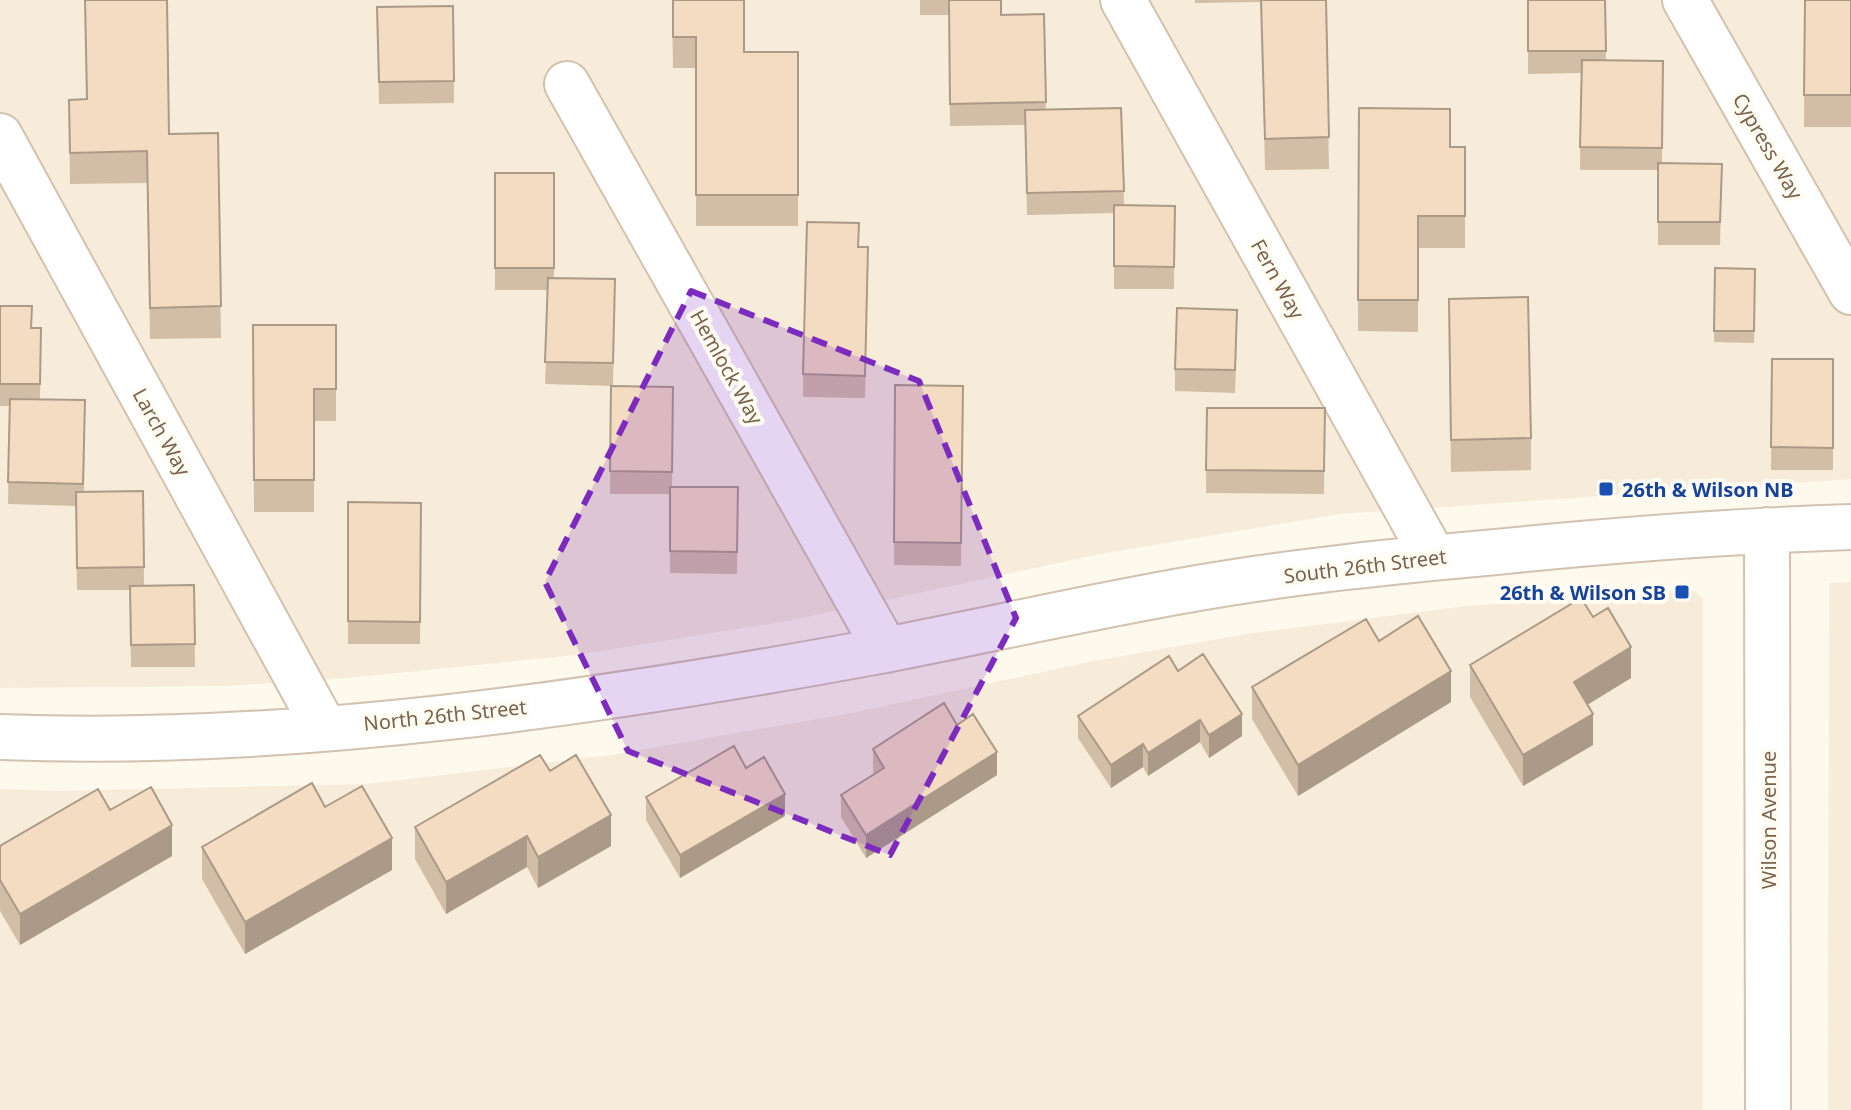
<svg xmlns="http://www.w3.org/2000/svg" width="1851" height="1110" font-family="'Noto Sans',sans-serif">
<style>
.residential{fill:#f6ecd9}
.lines{fill:none;stroke-linecap:round;stroke-linejoin:round}
.minor-casing{stroke:#d2c2af;stroke-width:48}
.minor{stroke:#fff;stroke-width:44}
.wall{fill:#d2bda7}
.shaded-wall{fill:#ab9a88}
.building{fill:#f4dcc2;stroke:#ab9a88;stroke-width:2}
.marked{fill:#7b2cbf;fill-opacity:0.2;stroke:#7b2cbf;stroke-width:6;stroke-dasharray:16 10;stroke-linejoin:round}
.transit-dot{fill:#1a4fb4;stroke:#fffcf3;stroke-width:3}
.labels{text-anchor:middle;dominant-baseline:central;stroke-width:8;stroke-linejoin:round;paint-order:stroke}
.street-label{font-size:20px;fill:#7b624c;stroke:#fffcf3}
.transit-label{font-size:20px;font-weight:bold;fill:#164399;stroke:#fffcf3;text-anchor:start}
</style>
<rect width="100%" height="100%" fill="#fdf9ec"/>
<path class="residential" d="M 0,0 L 1851,0 L 1851,479 L 1340,514 L 1100,554 L 793,620 L 576,655 L 347,678 L 227,686 L 0,688 Z
M 1851,582 L 1851,1110 L 1828,1110 L 1829,583 Z
M 1693,591 L 1703,598 L 1703,1110 L 0,1110 L 0,789 L 57,791 L 367,784 L 611,755 L 852,713 L 1089,662 L 1247,634 L 1467,606 Z"/>
<g class="lines">
<defs>
<path id="minor" d="M 1123,0 L 1434,558
M 1685,0 L 1851,292
M 567,84 L 886,650
M 0,136 L 324,727
M 1767,530 L 1768,1110
M 0,737 C 294,748 597,703 885,650 C 989,630 1093,606 1198,588 C 1297,571 1396,561 1496,552 C 1614,540 1732,531 1851,527"/>
</defs>
<use href="#minor" class="minor-casing"/>
<use href="#minor" class="minor"/>
</g>
<path class="wall" d="M 672,0 L 744,52 L 798,52 L 798,226 L 696,226 L 696,68 L 673,68 Z
M 920,0 L 1001,0 L 1001,15 L 1044,14 L 1046,110 L 1121,108 L 1124,205 L 1175,206 L 1174,289 L 1114,289 L 1114,213 L 1027,215 L 1025,125 L 950,126 L 949,15 L 920,15 Z
M 1195,0 L 1260,0 L 1260,2 L 1195,3 Z
M 1261,0 L 1326,0 L 1329,169 L 1265,170 Z
M 1528,0 L 1605,0 L 1606,60 L 1663,61 L 1662,163 L 1722,164 L 1720,245 L 1658,245 L 1658,170 L 1580,170 L 1581,73 L 1528,74 Z
M 1805,0 L 1851,0 L 1851,127 L 1804,127 Z
M 453,6 L 454,103 L 379,104 L 377,7 Z
M 69,100 L 169,134 L 218,133 L 221,338 L 150,339 L 147,183 L 70,184 Z
M 1359,108 L 1450,147 L 1465,147 L 1465,248 L 1418,248 L 1418,332 L 1358,331 Z
M 495,173 L 554,173 L 554,278 L 615,279 L 613,386 L 545,384 L 548,290 L 495,290 Z
M 859,247 L 868,270 L 865,398 L 803,397 L 803,374 Z
M 1715,268 L 1755,269 L 1754,343 L 1714,342 Z
M 0,306 L 32,328 L 41,328 L 40,399 L 85,400 L 84,492 L 143,491 L 144,586 L 194,585 L 195,667 L 131,667 L 130,590 L 77,590 L 76,506 L 8,504 L 9,406 L 0,406 Z
M 253,325 L 336,325 L 336,421 L 314,421 L 314,512 L 254,512 Z
M 1449,330 L 1531,438 L 1531,470 L 1451,472 Z
M 1237,332 L 1235,393 L 1175,391 L 1175,369 Z
M 1772,359 L 1833,359 L 1833,470 L 1771,470 Z
M 895,385 L 963,386 L 961,566 L 894,565 Z
M 611,386 L 673,387 L 672,487 L 738,487 L 737,574 L 670,573 L 670,494 L 610,494 Z
M 1207,408 L 1325,408 L 1324,494 L 1206,493 Z
M 348,502 L 421,503 L 420,644 L 348,644 Z
M 1379,641 L 1451,702 L 1298,796 L 1252,719 L 1252,687 Z
M 1470,665 L 1631,678 L 1587,705 L 1593,745 L 1523,786 L 1470,697 Z
M 1178,671 L 1242,736 L 1209,758 L 1200,742 L 1148,776 L 1143,767 L 1111,788 L 1078,738 L 1078,716 Z
M 957,725 L 997,775 L 866,858 L 841,817 L 841,795 L 874,774 L 873,772 L 873,749 Z
M 746,768 L 785,816 L 680,878 L 646,820 L 646,797 Z
M 550,771 L 611,846 L 538,888 L 527,867 L 446,914 L 415,859 L 415,827 Z
M 325,807 L 392,870 L 245,954 L 202,879 L 202,847 Z
M 110,810 L 172,856 L 20,945 L 0,911 L 0,846 Z"/>
<path class="shaded-wall" d="M 1631,647 L 1631,678 L 1574,713 L 1574,682 Z
M 1451,671 L 1451,702 L 1298,796 L 1298,765 Z
M 1242,714 L 1242,736 L 1209,758 L 1209,735 Z
M 1593,714 L 1593,745 L 1523,786 L 1523,755 Z
M 1200,720 L 1200,742 L 1148,776 L 1148,753 Z
M 1143,744 L 1143,767 L 1111,788 L 1111,765 Z
M 997,752 L 997,775 L 866,858 L 866,835 Z
M 785,794 L 785,816 L 680,878 L 680,855 Z
M 611,815 L 611,846 L 538,888 L 538,857 Z
M 172,825 L 172,856 L 20,945 L 20,914 Z
M 527,836 L 527,867 L 446,914 L 446,882 Z
M 392,838 L 392,870 L 245,954 L 245,922 Z"/>
<path class="building" d="M 85,0 L 167,0 L 169,134 L 218,133 L 221,306 L 150,308 L 147,151 L 70,153 L 69,100 L 87,99 Z
M 673,0 L 744,0 L 744,52 L 798,52 L 798,195 L 696,195 L 696,37 L 673,37 Z
M 949,0 L 1001,0 L 1001,15 L 1044,14 L 1046,102 L 950,104 Z
M 1261,0 L 1326,0 L 1329,137 L 1265,139 Z
M 1528,0 L 1605,0 L 1606,51 L 1528,51 Z
M 1805,0 L 1851,0 L 1851,95 L 1804,95 Z
M 453,6 L 454,81 L 379,82 L 377,7 Z
M 1582,60 L 1663,61 L 1662,148 L 1580,147 Z
M 1121,108 L 1124,191 L 1027,193 L 1025,110 Z
M 1359,108 L 1450,109 L 1450,147 L 1465,147 L 1465,216 L 1418,216 L 1418,300 L 1358,300 Z
M 1658,163 L 1722,164 L 1720,222 L 1658,222 Z
M 495,173 L 554,173 L 554,268 L 495,268 Z
M 1114,205 L 1175,206 L 1174,267 L 1114,266 Z
M 807,222 L 859,223 L 858,247 L 868,247 L 865,376 L 803,374 Z
M 1715,268 L 1755,269 L 1754,331 L 1714,331 Z
M 548,278 L 615,279 L 613,363 L 545,362 Z
M 1528,297 L 1531,438 L 1451,440 L 1449,299 Z
M 0,306 L 32,306 L 31,328 L 41,328 L 40,384 L 0,384 Z
M 1177,308 L 1237,310 L 1235,370 L 1175,369 Z
M 253,325 L 336,325 L 336,389 L 314,389 L 314,480 L 254,480 Z
M 1772,359 L 1833,359 L 1833,448 L 1771,447 Z
M 895,385 L 963,386 L 961,543 L 894,542 Z
M 611,386 L 673,387 L 672,472 L 610,471 Z
M 10,399 L 85,400 L 83,484 L 8,482 Z
M 1207,408 L 1325,408 L 1324,471 L 1206,470 Z
M 670,487 L 738,487 L 737,552 L 670,551 Z
M 143,491 L 144,567 L 77,568 L 76,492 Z
M 348,502 L 421,503 L 420,622 L 348,621 Z
M 194,585 L 195,644 L 131,645 L 130,586 Z
M 1581,598 L 1593,617 L 1608,608 L 1631,647 L 1574,682 L 1593,714 L 1523,755 L 1470,665 Z
M 1418,616 L 1451,671 L 1298,765 L 1252,687 L 1366,619 L 1379,641 Z
M 1203,654 L 1242,714 L 1209,735 L 1200,720 L 1148,753 L 1143,744 L 1111,765 L 1078,716 L 1169,656 L 1178,671 Z
M 944,703 L 957,725 L 973,714 L 997,752 L 866,835 L 841,795 L 884,768 L 873,749 Z
M 734,746 L 746,768 L 764,757 L 785,794 L 680,855 L 646,797 Z
M 540,755 L 550,771 L 576,755 L 611,815 L 538,857 L 527,836 L 446,882 L 415,827 Z
M 312,783 L 325,807 L 362,786 L 392,838 L 245,922 L 202,847 Z
M 151,787 L 172,825 L 20,914 L 0,880 L 0,846 L 98,789 L 110,810 Z"/>
<path class="marked" d="M 691,291 L 919,381 L 1016,618 L 890,855 L 628,751 L 545,582 Z"/>
<g class="transit-dot">
<rect x="1598" y="481" width="16" height="16" rx="4"/>
<rect x="1674" y="584" width="16" height="16" rx="4"/>
</g>
<g class="labels">
<g class="street-label">
<text transform="translate(1768 146) rotate(60)">Cypress Way</text>
<text transform="translate(1278 279) rotate(61)">Fern Way</text>
<text transform="translate(727 367) rotate(61)">Hemlock Way</text>
<text transform="translate(162 432) rotate(61)">Larch Way</text>
<text transform="translate(1365 566) rotate(-7)">South 26th Street</text>
<text transform="translate(445 715) rotate(-6)">North 26th Street</text>
<text transform="translate(1768 820) rotate(-90)">Wilson Avenue</text>
</g>
<g class="transit-label">
<text x="1622" y="489">26th &amp; Wilson NB</text>
<text x="1666" y="592" text-anchor="end">26th &amp; Wilson SB</text>
</g>
</g>
</svg>
